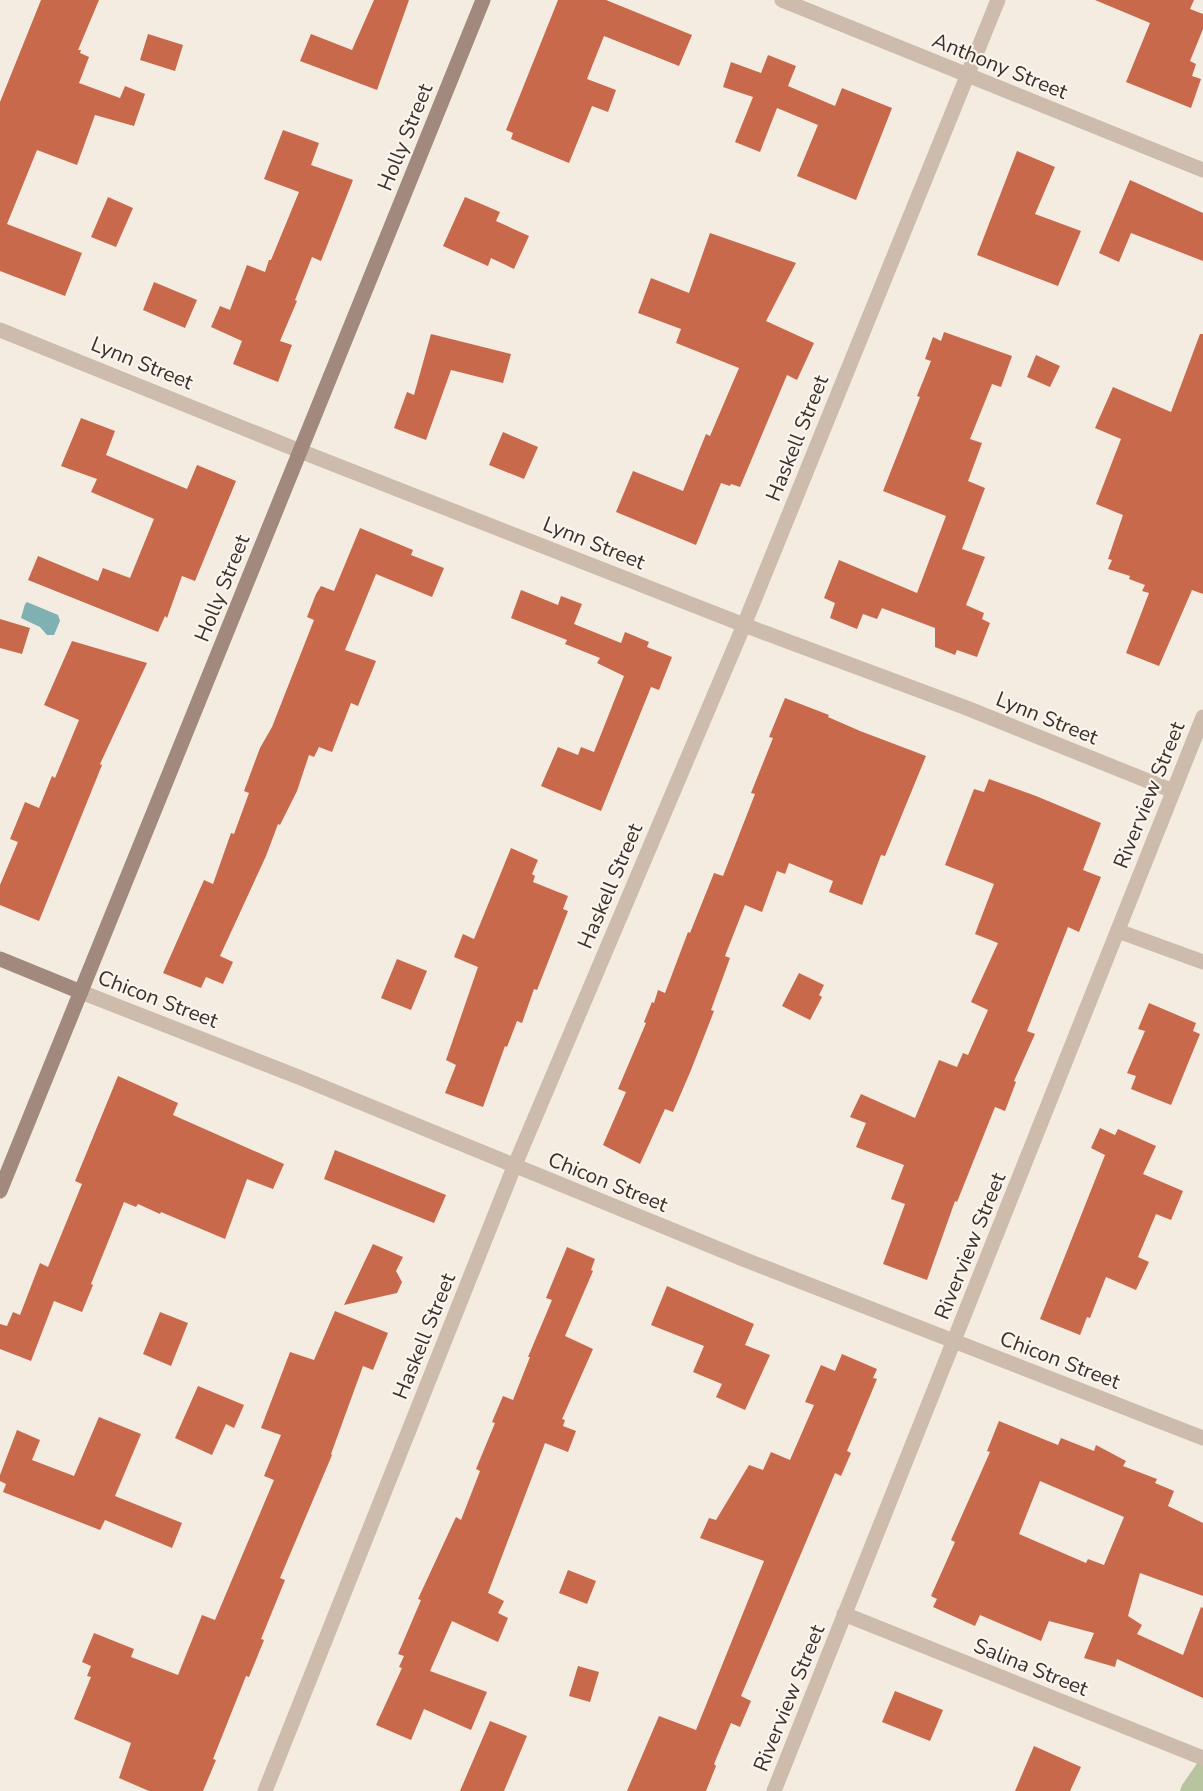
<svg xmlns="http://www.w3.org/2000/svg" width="1203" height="1791" font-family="'Nunito Sans',sans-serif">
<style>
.green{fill:#b8c4a0}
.water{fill:#7fb0b2}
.building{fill:#c8694b;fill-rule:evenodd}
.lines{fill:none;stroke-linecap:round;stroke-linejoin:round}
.street{stroke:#cdbbac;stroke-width:15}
.secondary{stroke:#a18a7d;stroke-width:15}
.labels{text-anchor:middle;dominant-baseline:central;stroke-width:4.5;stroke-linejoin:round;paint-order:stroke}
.street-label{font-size:21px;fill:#3b302b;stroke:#fbf5ee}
</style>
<rect width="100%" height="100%" fill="#f4ebe1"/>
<path class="green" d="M 1203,1755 L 1203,1791 L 1180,1791 L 1182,1785 Z"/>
<path class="water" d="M 27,602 L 58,615 L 60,621 L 54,635 L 47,635 L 40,627 L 21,618 L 25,604 Z"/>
<path class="building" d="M 41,0 L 99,0 L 78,50 L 81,50 L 80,53 L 89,57 L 79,83 L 120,98 L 125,86 L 145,94 L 134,126 L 95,115 L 77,165 L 37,150 L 7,224 L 82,253 L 65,296 L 0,271 L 0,102 Z
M 374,0 L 409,0 L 377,90 L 300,61 L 311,34 L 352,50 Z
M 558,0 L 606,0 L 692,35 L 679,66 L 604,36 L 587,79 L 616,90 L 608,112 L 592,106 L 569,163 L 511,139 L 513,133 L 506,130 Z
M 1095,0 L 1194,0 L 1190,9 L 1203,14 L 1203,29 L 1190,61 L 1196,64 L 1192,76 L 1201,79 L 1191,108 L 1126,82 L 1150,23 Z
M 148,34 L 183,45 L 175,71 L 140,60 Z
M 768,55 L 796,66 L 788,86 L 835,106 L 842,88 L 892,108 L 856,200 L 797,176 L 818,125 L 777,108 L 760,152 L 735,142 L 753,97 L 723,87 L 731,62 L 761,73 Z
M 283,130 L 319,143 L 311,165 L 353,180 L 321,261 L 312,257 L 295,300 L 297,301 L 280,341 L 292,345 L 278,382 L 233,364 L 242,341 L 211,327 L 220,306 L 230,310 L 247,265 L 265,272 L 269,260 L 271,260 L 299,192 L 264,179 Z
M 1017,151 L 1055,167 L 1035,214 L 1081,231 L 1058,286 L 977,255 Z
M 1130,180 L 1203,213 L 1203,261 L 1131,233 L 1119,262 L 1099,253 Z
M 108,197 L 133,208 L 116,247 L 91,237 Z
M 465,197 L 500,212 L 496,221 L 529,236 L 514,269 L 491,258 L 488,266 L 443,246 Z
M 710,233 L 796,263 L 766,321 L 814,343 L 797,380 L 787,375 L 740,487 L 731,484 L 730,486 L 721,483 L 696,545 L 616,512 L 633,471 L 683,491 L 706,434 L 710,436 L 739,368 L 676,343 L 681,329 L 638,313 L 651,278 L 689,293 Z
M 154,282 L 197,300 L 185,328 L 143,310 Z
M 944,332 L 1012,356 L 1001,387 L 992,384 L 970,439 L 982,443 L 968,481 L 985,488 L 962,549 L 985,557 L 966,605 L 984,613 L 982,619 L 990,623 L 977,657 L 957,650 L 955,655 L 935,647 L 935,628 L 882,608 L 877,619 L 863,614 L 857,629 L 830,618 L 835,603 L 824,598 L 839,560 L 917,593 L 946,516 L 883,491 L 920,397 L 917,396 L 931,361 L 925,359 L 933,337 L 941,341 Z
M 431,334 L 511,354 L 503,383 L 451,370 L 426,440 L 394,428 L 407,392 L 414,395 Z
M 1200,334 L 1203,334 L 1203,594 L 1192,590 L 1159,666 L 1126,653 L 1149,593 L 1142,591 L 1145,585 L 1129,579 L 1130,576 L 1108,569 L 1112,560 L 1108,559 L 1123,515 L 1096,504 L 1121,439 L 1095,428 L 1113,387 L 1171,412 Z
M 1036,355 L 1060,366 L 1050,387 L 1027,377 Z
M 81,418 L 115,431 L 106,455 L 187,489 L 197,465 L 236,481 L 195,581 L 182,576 L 167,618 L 165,616 L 158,632 L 28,580 L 38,556 L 98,581 L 103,568 L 130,578 L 154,519 L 91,492 L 97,479 L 61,466 Z
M 503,432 L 538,447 L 524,479 L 489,465 Z
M 360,528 L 413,550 L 411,555 L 444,568 L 432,597 L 376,574 L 345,650 L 376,661 L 358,706 L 351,703 L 332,752 L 319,747 L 314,757 L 309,755 L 297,791 L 280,825 L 278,824 L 266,856 L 220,956 L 233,962 L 223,984 L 206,977 L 201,988 L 163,973 L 204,880 L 213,884 L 231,833 L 234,834 L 249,793 L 244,791 L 260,748 L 272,727 L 314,620 L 307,617 L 316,594 L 321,586 L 334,591 Z
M 521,590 L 558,605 L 561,596 L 582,604 L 574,624 L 621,643 L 625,632 L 649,642 L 647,647 L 672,657 L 659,690 L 651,687 L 601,811 L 541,786 L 558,747 L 578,755 L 581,747 L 594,752 L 624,676 L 597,663 L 600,658 L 565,644 L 567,640 L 511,618 Z
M 0,619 L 30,628 L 22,654 L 0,648 Z
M 72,641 L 147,663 L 100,764 L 102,765 L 39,921 L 0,905 L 0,885 L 18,842 L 10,839 L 25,802 L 39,808 L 52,776 L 55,778 L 79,720 L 44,705 Z
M 785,698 L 829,715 L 828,717 L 860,731 L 926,756 L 885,856 L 881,855 L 862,905 L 829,892 L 833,881 L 789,863 L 785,874 L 777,871 L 762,912 L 745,905 L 725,956 L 730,958 L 711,1010 L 714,1011 L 691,1070 L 673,1112 L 665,1109 L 640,1164 L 603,1145 L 626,1092 L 618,1089 L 646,1023 L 644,1022 L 652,1002 L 654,1003 L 658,990 L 665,993 L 688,932 L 690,933 L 714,873 L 723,876 L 755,794 L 751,793 L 773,738 L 769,737 Z
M 989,779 L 1036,796 L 1101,823 L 1083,870 L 1101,877 L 1079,932 L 1068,927 L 1027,1031 L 1035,1034 L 1014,1081 L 1016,1082 L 1005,1111 L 995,1107 L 957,1202 L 955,1201 L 927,1280 L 883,1264 L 905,1204 L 891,1199 L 904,1165 L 856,1147 L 866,1123 L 850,1117 L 861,1094 L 915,1118 L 939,1060 L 957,1067 L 963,1053 L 968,1055 L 988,1010 L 971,1002 L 998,943 L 975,934 L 994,884 L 945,865 L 974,789 L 984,792 Z
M 511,848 L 538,860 L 532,874 L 535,876 L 533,882 L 568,896 L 563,909 L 568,911 L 537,990 L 534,989 L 522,1023 L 517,1021 L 507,1047 L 505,1046 L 483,1107 L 445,1093 L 456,1065 L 446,1060 L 478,967 L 454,957 L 463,934 L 474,939 Z
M 397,959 L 427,971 L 411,1010 L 381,998 Z
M 799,973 L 824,985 L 819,995 L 822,997 L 810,1020 L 782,1006 Z
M 1149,1003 L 1196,1023 L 1193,1031 L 1200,1034 L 1171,1105 L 1131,1089 L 1136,1076 L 1127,1073 L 1145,1031 L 1138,1029 Z
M 118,1076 L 178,1103 L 173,1115 L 284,1164 L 273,1189 L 247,1179 L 225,1239 L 161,1212 L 160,1214 L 138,1204 L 136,1207 L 124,1202 L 91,1284 L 93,1285 L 82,1312 L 54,1301 L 31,1361 L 0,1349 L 0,1324 L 7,1326 L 13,1312 L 20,1315 L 40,1263 L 48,1267 L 82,1184 L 75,1181 Z
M 1100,1128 L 1115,1135 L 1118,1129 L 1156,1146 L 1143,1174 L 1183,1191 L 1171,1220 L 1156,1214 L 1138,1257 L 1149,1262 L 1136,1290 L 1106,1277 L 1090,1318 L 1087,1317 L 1080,1335 L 1040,1319 L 1105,1155 L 1091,1148 Z
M 335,1150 L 446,1195 L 434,1223 L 324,1179 Z
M 373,1244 L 403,1257 L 396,1271 L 402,1282 L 397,1293 L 344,1305 Z
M 567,1247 L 595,1259 L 591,1270 L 593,1271 L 565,1336 L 593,1349 L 562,1419 L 565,1420 L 563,1426 L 576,1431 L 568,1452 L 545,1443 L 488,1593 L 504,1601 L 498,1613 L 508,1618 L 498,1642 L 452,1621 L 430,1671 L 487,1692 L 471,1730 L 424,1709 L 411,1740 L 376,1725 L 402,1668 L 399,1667 L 404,1656 L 398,1654 L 421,1600 L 418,1599 L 456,1517 L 461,1520 L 480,1471 L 476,1469 L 495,1423 L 492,1422 L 503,1396 L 513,1400 L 530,1357 L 528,1357 L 552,1300 L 546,1298 Z
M 667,1286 L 754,1324 L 745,1345 L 770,1355 L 745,1410 L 716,1397 L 722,1384 L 693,1372 L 704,1346 L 651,1325 Z
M 335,1311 L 388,1333 L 373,1370 L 363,1366 L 331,1454 L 332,1455 L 280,1578 L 285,1580 L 261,1639 L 264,1640 L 249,1677 L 246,1676 L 213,1759 L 216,1760 L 203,1791 L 149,1791 L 119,1778 L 131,1743 L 74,1719 L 91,1677 L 87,1676 L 91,1666 L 82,1662 L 94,1633 L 134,1649 L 131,1657 L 178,1675 L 202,1615 L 215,1620 L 274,1480 L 264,1476 L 281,1435 L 261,1428 L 290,1352 L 314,1360 Z
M 160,1312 L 188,1323 L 171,1366 L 143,1354 Z
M 842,1354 L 877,1369 L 873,1378 L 877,1379 L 847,1451 L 851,1453 L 841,1476 L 835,1473 L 741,1696 L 751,1701 L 740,1727 L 731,1723 L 714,1764 L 716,1766 L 706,1791 L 627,1791 L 659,1716 L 696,1730 L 764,1561 L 700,1538 L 709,1518 L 716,1520 L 749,1465 L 763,1470 L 771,1452 L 790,1460 L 814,1405 L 805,1402 L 821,1365 L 835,1371 Z
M 198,1386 L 244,1405 L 234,1428 L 226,1424 L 212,1455 L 175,1438 Z
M 99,1417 L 141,1434 L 115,1496 L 182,1523 L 172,1548 L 105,1520 L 100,1530 L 3,1492 L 6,1484 L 0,1481 L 0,1475 L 17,1430 L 40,1440 L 32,1460 L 74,1476 Z
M 999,1421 L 1058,1445 L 1061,1438 L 1094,1451 L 1096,1445 L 1126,1461 L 1123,1466 L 1157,1479 L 1155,1483 L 1174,1491 L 1168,1506 L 1203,1523 L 1203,1596 L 1140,1573 L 1128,1616 L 1142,1625 L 1137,1634 L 1183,1655 L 1201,1607 L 1203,1608 L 1203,1698 L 1117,1659 L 1115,1667 L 1084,1658 L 1094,1633 L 1049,1621 L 1041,1641 L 980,1615 L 975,1626 L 933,1607 L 937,1599 L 931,1596 L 955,1542 L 951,1540 L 990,1452 L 987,1451 ZM 1040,1481 L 1124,1517 L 1104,1565 L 1088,1559 L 1086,1563 L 1019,1534 Z
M 568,1570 L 596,1581 L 587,1604 L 559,1593 Z
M 578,1666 L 599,1672 L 590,1702 L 569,1696 Z
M 895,1691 L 943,1710 L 930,1741 L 882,1722 Z
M 490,1721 L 527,1736 L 504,1791 L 460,1791 Z
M 1034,1746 L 1081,1767 L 1070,1791 L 1015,1791 Z"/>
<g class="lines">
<path class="street" d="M 782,0 L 1203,170
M 0,330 L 300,451 L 744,625 L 964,707 L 1173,791
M 1118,931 L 1203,962
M 81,992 L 301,1078 L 743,1259 L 1203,1438
M 844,1614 L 1203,1758
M 265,1791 L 514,1167 L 744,625 L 998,0
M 774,1791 L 1203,717"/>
<path class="secondary" d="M 0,959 L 81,992
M 0,1191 L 483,0"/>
</g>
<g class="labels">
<g class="street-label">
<text transform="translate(1000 66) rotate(22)">Anthony Street</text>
<text transform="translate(405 137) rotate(-68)">Holly Street</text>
<text transform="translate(142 363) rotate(22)">Lynn Street</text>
<text transform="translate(797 438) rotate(-68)">Haskell Street</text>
<text transform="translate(594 543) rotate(22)">Lynn Street</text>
<text transform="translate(222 588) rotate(-68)">Holly Street</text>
<text transform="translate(1047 718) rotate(22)">Lynn Street</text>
<text transform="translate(1149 795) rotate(-68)">Riverview Street</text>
<text transform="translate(610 886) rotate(-67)">Haskell Street</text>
<text transform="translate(158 999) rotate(21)">Chicon Street</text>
<text transform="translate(608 1182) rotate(22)">Chicon Street</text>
<text transform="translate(970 1246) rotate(-68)">Riverview Street</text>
<text transform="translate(424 1336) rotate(-68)">Haskell Street</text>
<text transform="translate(1060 1360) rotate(21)">Chicon Street</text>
<text transform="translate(1031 1667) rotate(22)">Salina Street</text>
<text transform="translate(789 1698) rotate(-68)">Riverview Street</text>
</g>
</g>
</svg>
